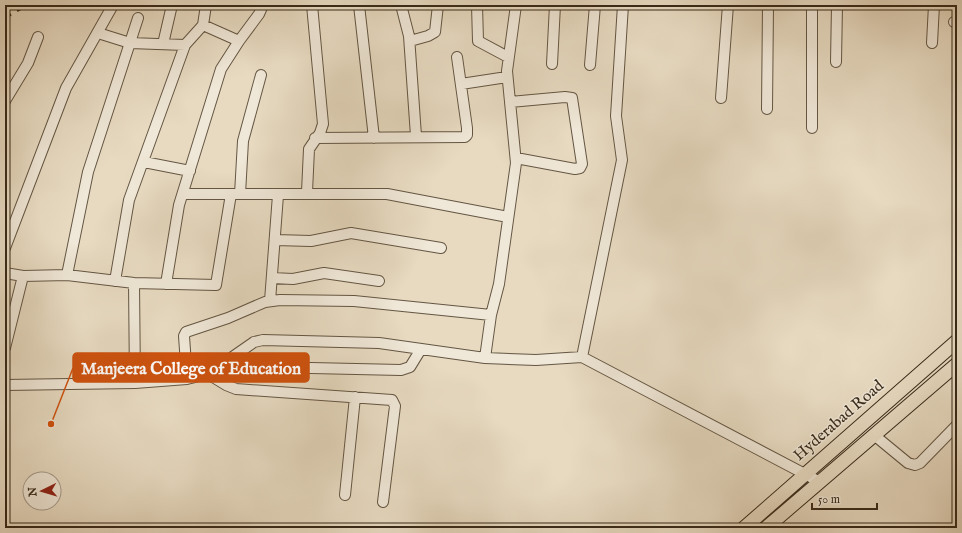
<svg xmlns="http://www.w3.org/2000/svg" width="962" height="533" font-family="'IM FELL English',serif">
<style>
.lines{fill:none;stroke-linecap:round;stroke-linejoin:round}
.minor-casing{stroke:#645643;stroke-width:12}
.major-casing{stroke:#382a19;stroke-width:15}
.minor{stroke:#efe7d7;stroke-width:10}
.major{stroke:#e7dac1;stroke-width:13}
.rail{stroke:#382a19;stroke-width:2.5;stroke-dasharray:7 7;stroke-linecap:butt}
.labels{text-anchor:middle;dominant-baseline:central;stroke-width:3;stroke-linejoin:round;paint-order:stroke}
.street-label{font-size:16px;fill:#382a19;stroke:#efe7d7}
.leader{fill:none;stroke:#ce520e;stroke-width:1.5}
.callout-dot{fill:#ce520e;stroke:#efe7d7;stroke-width:1.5}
.callout{fill:#ce520e;stroke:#ce520e;stroke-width:1.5}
.callout-label{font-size:17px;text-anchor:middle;font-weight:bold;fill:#fff}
</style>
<rect width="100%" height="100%" fill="#e7dac1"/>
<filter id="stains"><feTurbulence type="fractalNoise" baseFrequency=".005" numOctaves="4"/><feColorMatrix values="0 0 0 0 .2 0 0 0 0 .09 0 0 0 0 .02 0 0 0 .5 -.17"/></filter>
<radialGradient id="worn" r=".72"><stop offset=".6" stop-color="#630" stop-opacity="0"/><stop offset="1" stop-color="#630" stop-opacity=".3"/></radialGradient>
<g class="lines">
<defs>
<path id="minor" d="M 359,5 L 374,138
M 401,5 L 409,36 L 416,136
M 477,5 L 478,41 L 508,57
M 812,5 L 812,128
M 954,22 L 957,22
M 203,25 L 239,41
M 98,33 L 130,43 L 185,45
M 410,41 L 428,36 L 435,32 L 438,5
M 932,43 L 934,5
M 163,44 L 172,5
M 836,62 L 837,5
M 552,64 L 555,5
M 590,65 L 595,5
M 461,84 L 507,77
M 721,98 L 728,5
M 5,101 L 28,63 L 38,37
M 510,102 L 565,97 L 572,98 L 582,164 L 580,168 L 575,169 L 516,158
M 767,109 L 768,5
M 315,138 L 465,137 L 467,135 L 467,128 L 457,57
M 144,162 L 190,171
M 307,192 L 309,149 L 320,133 L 323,124 L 312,5
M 183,194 L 387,194 L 508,217
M 240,194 L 243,141 L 261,75
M 275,240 L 311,241 L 351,233 L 441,248
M 5,248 L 66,88 L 113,5
M 5,273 L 23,276
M 67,275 L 88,172 L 138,18
M 272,278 L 293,279 L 324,273 L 379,281
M 115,281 L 129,200 L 185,45 L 203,25 L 206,5
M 134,283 L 135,383
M 166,284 L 179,205 L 221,69 L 239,41 L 259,14 L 263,5
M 270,301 L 278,195
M 5,348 L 23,276 L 67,275 L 134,283 L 216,285 L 231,194
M 582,357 L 622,160 L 616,116 L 623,5
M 485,358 L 491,315 L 499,284 L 516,163 L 507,71 L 516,5
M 219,366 L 401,370 L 410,367 L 421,349
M 208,374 L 226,385 L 236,389 L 392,400 L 395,406 L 383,502
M 187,379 L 184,336 L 186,332 L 228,318 L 265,302 L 280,300 L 354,301 L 491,315
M 5,385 L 135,383 L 187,379 L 208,374 L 254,342 L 263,340 L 379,343 L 485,358 L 536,360 L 582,357 L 820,482
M 874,435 L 908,463 L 915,465 L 920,463 L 957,425
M 345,495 L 355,397"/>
<path id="major" d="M 744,528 L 957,341
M 766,528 L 957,364"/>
</defs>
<use href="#minor" class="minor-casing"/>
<use href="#major" class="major-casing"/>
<use href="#minor" class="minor"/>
<use href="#major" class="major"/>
<path class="rail" d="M 5,18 L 27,5"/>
</g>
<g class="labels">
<g class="street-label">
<text transform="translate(839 421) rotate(-41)">Hyderabad Road</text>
</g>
</g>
<path class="leader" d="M51 424L73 368"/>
<circle class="callout-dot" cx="51" cy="424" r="4"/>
<rect class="callout" x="73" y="353" width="236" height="29" rx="4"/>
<g class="callout-label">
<text x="191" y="374">Manjeera College of Education</text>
</g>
<rect width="962" height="533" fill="none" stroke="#e7dac1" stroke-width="20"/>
<rect x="6" y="6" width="950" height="521" fill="none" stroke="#382a19" stroke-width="2"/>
<rect x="10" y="10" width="942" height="513" fill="none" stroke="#382a19"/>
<g transform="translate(42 491) rotate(265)"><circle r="19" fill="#efe7d7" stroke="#a69b8b"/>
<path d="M0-3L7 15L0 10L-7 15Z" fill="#8f2418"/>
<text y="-6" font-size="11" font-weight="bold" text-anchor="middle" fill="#382a19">N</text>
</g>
<path d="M812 503v6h65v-6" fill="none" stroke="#382a19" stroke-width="2"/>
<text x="818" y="503" font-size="12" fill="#382a19" stroke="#efe7d7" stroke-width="3" paint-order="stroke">50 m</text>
<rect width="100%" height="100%" filter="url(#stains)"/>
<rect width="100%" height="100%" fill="url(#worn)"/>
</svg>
